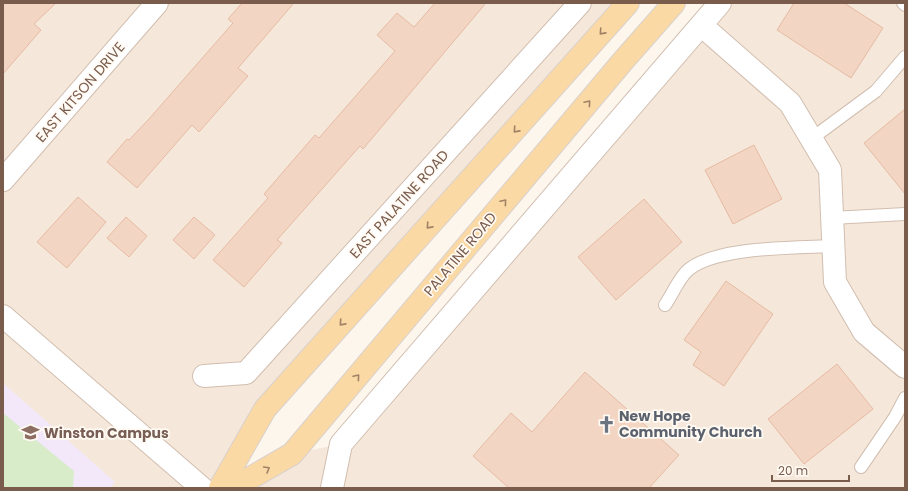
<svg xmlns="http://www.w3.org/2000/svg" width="908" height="491" font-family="Poppins,sans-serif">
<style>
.residential{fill:#f5e8da}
.education{fill:#f3e8fa}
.green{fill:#d8ecc9}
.building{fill:#f3d5c3;stroke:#e6bba3}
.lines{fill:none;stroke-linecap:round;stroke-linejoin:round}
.service-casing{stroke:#d1beb0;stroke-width:14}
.minor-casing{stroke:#d1beb0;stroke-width:24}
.primary-casing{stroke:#dad1cd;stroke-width:24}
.service{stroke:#fff;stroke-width:12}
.minor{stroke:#fff;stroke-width:22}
.primary{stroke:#fbd9a5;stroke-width:22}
.oneway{stroke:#a18267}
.labels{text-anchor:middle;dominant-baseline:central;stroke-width:3.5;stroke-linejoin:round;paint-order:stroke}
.street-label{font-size:14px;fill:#7a5c4d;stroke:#fffaf3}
.worship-label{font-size:14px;font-weight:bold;fill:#5b616d;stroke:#fffaf3;text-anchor:start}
.education-label{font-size:14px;font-weight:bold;fill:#785e54;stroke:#fffaf3;text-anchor:start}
</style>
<rect width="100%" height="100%" fill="#fdf6ec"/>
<path class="residential" d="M 3,3 L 628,3 L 265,409 L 220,488 L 3,488 Z
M 720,3 L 905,3 L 905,488 L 233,488 L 292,454 L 341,444 Z"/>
<path class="education" d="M 3,383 L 115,482 L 110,488 L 3,488 Z"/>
<path class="green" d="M 3,413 L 74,471 L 73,488 L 3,488 Z"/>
<path class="building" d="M 3,3 L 56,3 L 34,24 L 41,30 L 3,74 Z
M 242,3 L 294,3 L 238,68 L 248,76 L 199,132 L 192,125 L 137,188 L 107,162 L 127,139 L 129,140 L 149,119 L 233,23 L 228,19 Z
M 435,3 L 486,3 L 363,149 L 360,146 L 277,240 L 282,243 L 244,287 L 213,260 L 268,198 L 264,194 L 315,135 L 319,138 L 395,51 L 377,35 L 397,13 L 414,27 Z
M 794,3 L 844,3 L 883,28 L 851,78 L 777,30 Z
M 905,109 L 905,194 L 864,143 Z
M 754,145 L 782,199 L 733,224 L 705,170 Z
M 78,197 L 106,222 L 67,268 L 37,242 Z
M 644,199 L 682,242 L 616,300 L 578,257 Z
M 126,217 L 147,236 L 129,257 L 107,238 Z
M 194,217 L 215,235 L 194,259 L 173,240 Z
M 726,281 L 773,314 L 724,386 L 693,365 L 701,352 L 684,340 Z
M 837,364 L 873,409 L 804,464 L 768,419 Z
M 585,372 L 679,455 L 649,488 L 509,488 L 473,456 L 511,413 L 532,432 Z"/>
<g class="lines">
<defs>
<path id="service" d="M 903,3 L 905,5
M 811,139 L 876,91 L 905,57
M 832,218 L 905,214
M 665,305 C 672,295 678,280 687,271 C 714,246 797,248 834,246
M 861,467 L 895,417 L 905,398"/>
<path id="minor" d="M 701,25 L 790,103 L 830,170 L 835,282 L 864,332 L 905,367
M 3,180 L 157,3
M 3,316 L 202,488
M 204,376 L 246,373 L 580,3
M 332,488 L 341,444 L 720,3"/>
<path id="primary" d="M 220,488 L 265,409 L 628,3
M 233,488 L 292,454 L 623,61 L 674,3"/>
</defs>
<use href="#service" class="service-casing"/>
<use href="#minor" class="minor-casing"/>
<use href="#primary" class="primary-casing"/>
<use href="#service" class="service"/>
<use href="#minor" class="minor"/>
<use href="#primary" class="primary"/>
</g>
<defs><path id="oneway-chevron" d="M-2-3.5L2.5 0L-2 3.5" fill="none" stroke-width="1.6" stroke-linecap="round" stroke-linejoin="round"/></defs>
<g class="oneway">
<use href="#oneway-chevron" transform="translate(602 32) rotate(132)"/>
<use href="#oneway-chevron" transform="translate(588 103) rotate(-50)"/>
<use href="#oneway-chevron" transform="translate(516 130) rotate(132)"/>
<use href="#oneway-chevron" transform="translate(504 202) rotate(-50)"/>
<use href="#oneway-chevron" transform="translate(429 226) rotate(132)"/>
<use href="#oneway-chevron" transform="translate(342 323) rotate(132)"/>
<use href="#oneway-chevron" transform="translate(357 377) rotate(-50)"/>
<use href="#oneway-chevron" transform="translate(267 469) rotate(-30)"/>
</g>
<defs>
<symbol id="church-bare" viewBox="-9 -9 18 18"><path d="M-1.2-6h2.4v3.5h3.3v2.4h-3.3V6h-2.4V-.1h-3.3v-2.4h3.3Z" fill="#6b7280" stroke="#fffaf3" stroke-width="2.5" paint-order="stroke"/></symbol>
<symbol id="school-bare" viewBox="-9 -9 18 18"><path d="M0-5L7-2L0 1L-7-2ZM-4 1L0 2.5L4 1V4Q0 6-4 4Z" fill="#8d6e63" stroke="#fffaf3" stroke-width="2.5" paint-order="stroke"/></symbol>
</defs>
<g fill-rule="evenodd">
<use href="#church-bare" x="594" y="412" width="25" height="25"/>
<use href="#school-bare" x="18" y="420" width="25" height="25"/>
</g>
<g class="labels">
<g class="street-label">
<text transform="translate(80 92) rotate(-49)">EAST KITSON DRIVE</text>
<text transform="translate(399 204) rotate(-48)">EAST PALATINE ROAD</text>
<text transform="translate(460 254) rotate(-50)">PALATINE ROAD</text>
</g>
<g class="worship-label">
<text x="619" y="416">New Hope<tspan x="619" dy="16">Community Church</tspan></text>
</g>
<g class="education-label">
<text x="44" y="433">Winston Campus</text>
</g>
</g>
<rect width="908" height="491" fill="none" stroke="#7a5c4d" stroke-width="8"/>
<path d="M772 475v6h77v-6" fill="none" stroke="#7a5c4d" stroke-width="2"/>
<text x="778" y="475" font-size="12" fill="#7a5c4d" stroke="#fffaf3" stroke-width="3" paint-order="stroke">20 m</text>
</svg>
